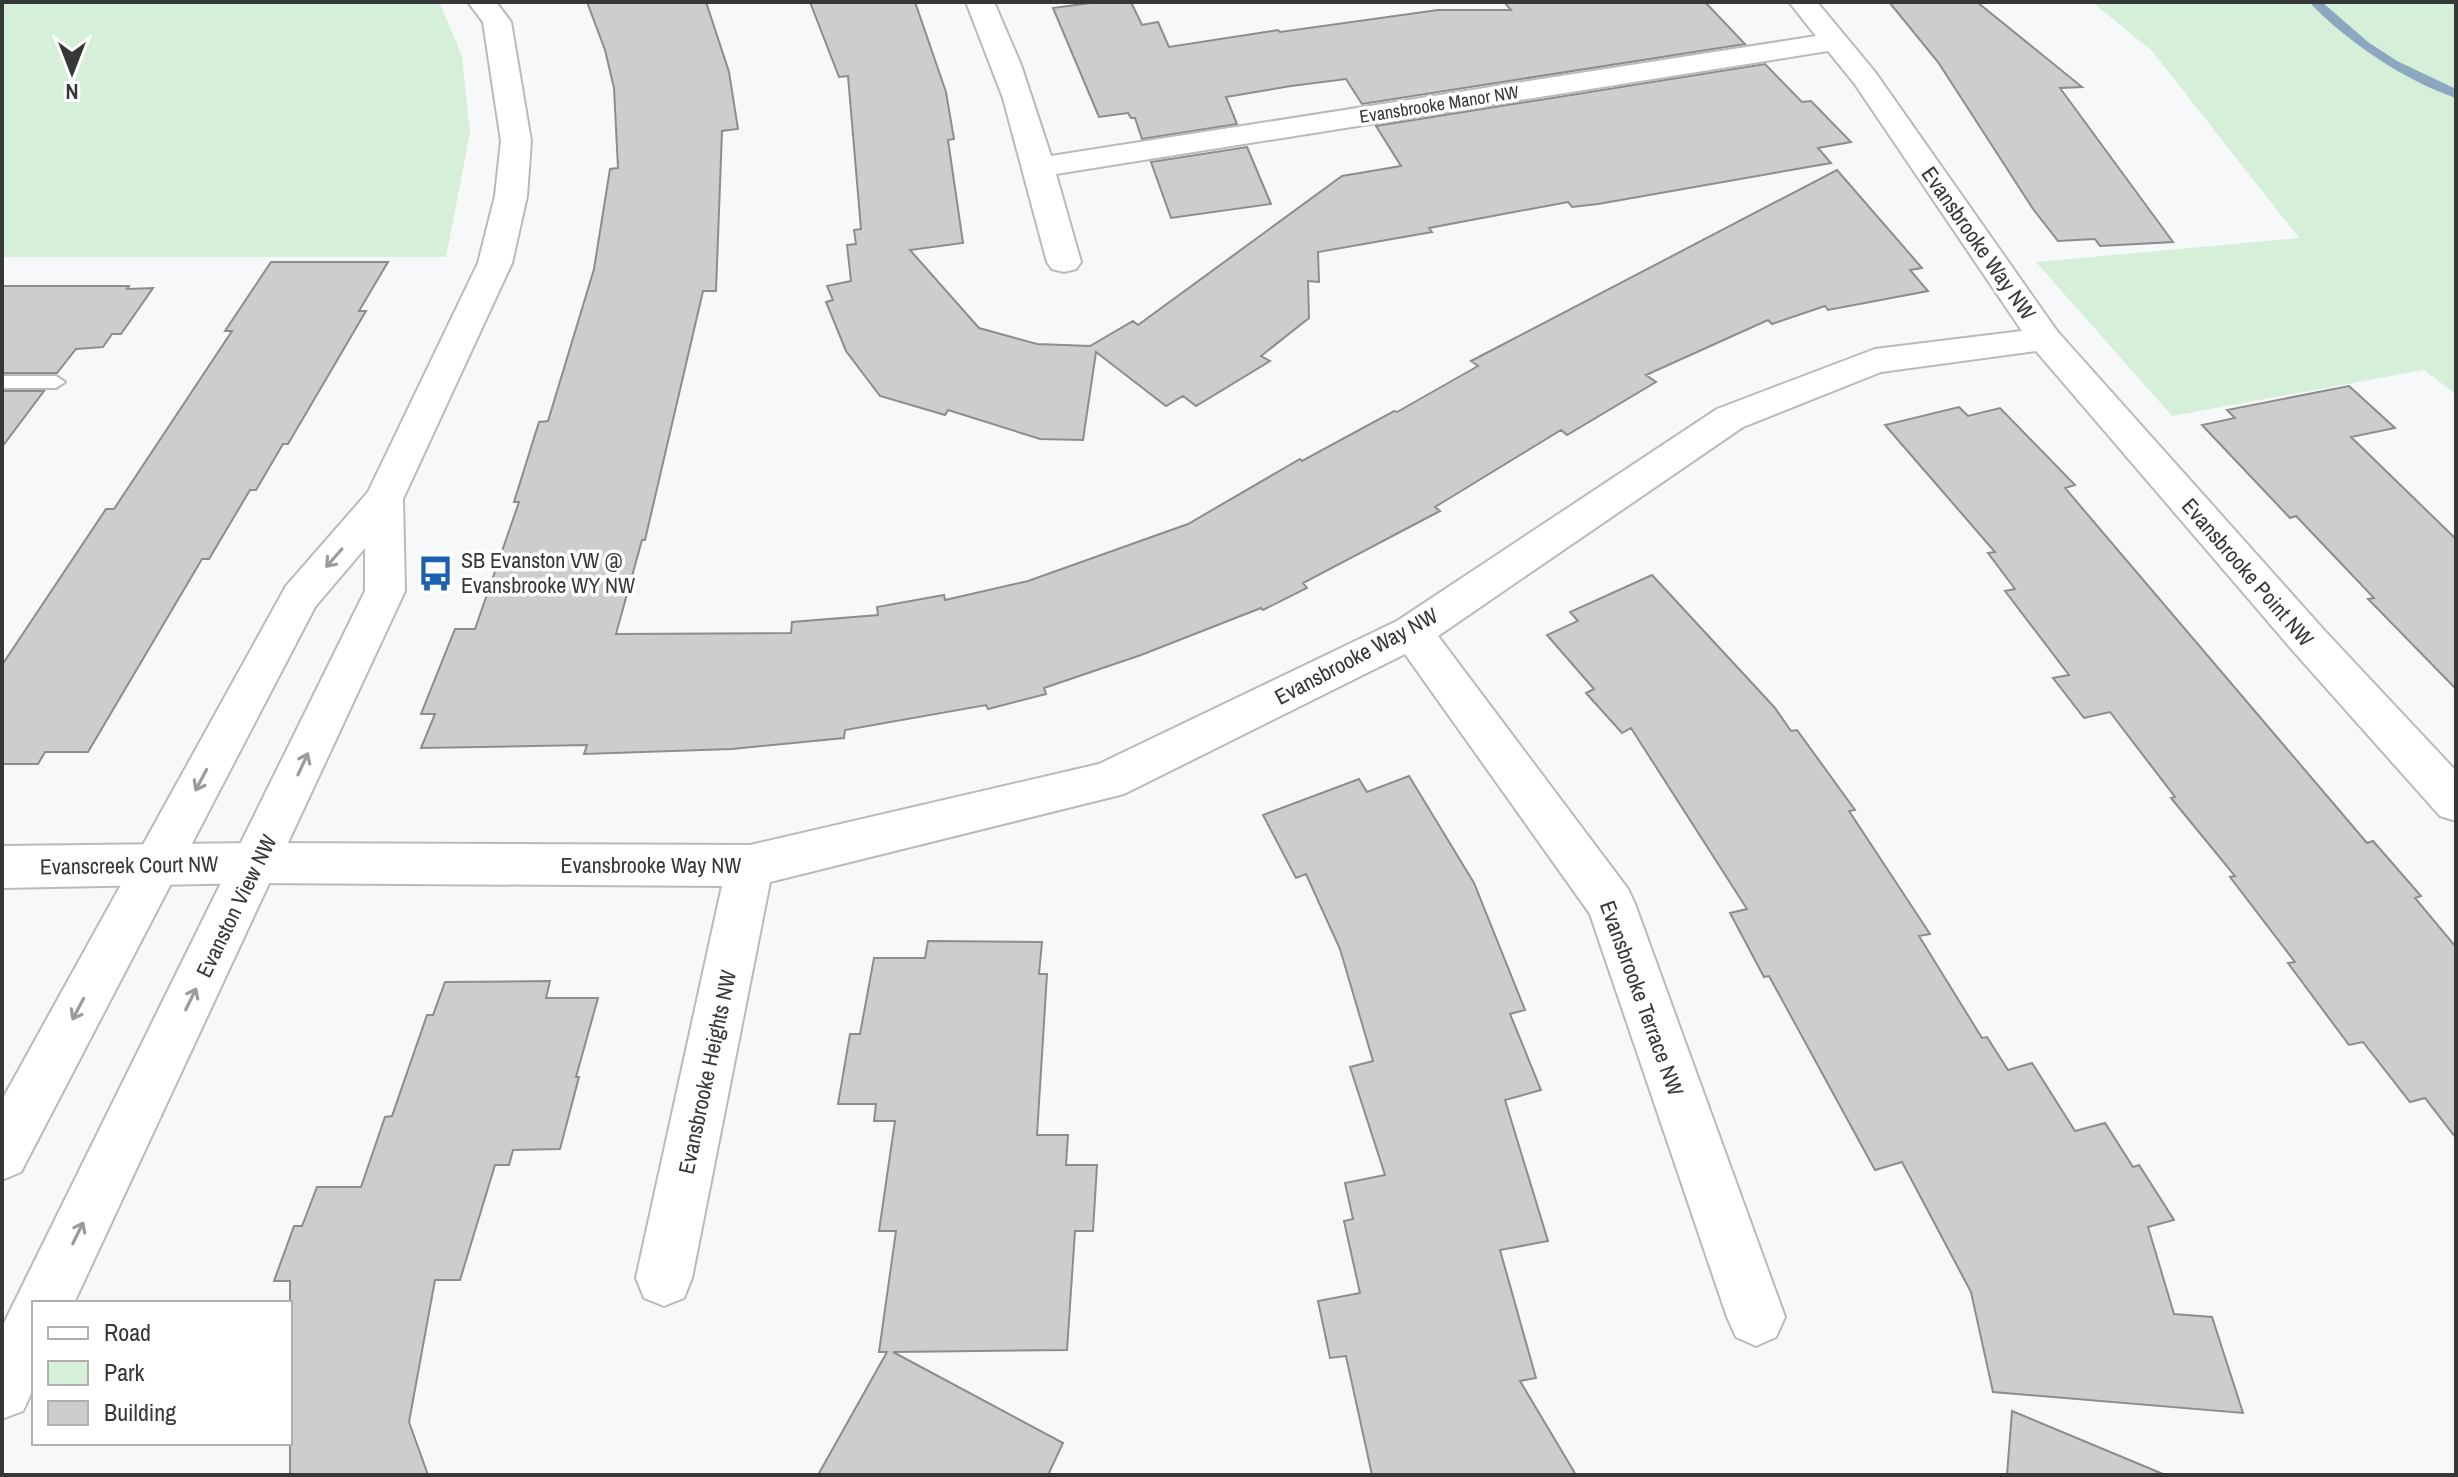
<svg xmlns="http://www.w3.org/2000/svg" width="2458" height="1477" font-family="'Archivo Narrow',sans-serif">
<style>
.green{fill:#d5efd8}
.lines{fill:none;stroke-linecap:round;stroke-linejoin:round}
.stream{fill:#8da7c0;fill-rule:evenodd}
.building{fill:#cdcdce;stroke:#8d8c8e;stroke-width:2}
.service-casing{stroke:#b9babb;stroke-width:4}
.minor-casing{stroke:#b9babb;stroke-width:4}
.tertiary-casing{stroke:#b9babb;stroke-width:4}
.service{fill:#fff;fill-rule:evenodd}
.minor{fill:#fff;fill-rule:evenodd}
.tertiary{fill:#fff;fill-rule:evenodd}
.oneway{stroke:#9a9b9b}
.labels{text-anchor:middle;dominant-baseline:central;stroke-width:7;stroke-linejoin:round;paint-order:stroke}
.far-street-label{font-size:18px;fill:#363737;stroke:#fff}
.street-label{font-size:22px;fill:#363737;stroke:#fff}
.poi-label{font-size:22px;fill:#363737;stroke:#fff;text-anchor:start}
</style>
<rect width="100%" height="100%" fill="#f7f8f9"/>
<path class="green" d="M 2,2 L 439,2 L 462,56 L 470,133 L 446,257 L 2,257 Z
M 2092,2 L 2456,2 L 2456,394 L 2424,370 L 2172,416 L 2036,262 L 2299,238 L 2152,51 Z"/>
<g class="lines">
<path class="stream" d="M 2309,2 L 2322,2 L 2368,42 L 2397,61 L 2456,89 L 2456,98 C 2405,81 2346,41 2309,2 Z"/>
</g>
<path class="building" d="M 587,2 L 706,2 L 729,72 L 738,129 L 722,131 L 716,291 L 703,291 L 645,540 L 642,540 L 616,634 L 791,633 L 792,622 L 878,615 L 877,607 L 944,595 L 945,600 L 1028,581 L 1188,524 L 1300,459 L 1302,461 L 1394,411 L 1397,412 L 1478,366 L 1471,361 L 1837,170 L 1922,268 L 1910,270 L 1928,291 L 1828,310 L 1825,306 L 1772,324 L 1768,320 L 1646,375 L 1656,382 L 1567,435 L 1561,430 L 1435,507 L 1440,511 L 1303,583 L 1307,588 L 1263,610 L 1261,608 L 1141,655 L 1044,688 L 1046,694 L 988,709 L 986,705 L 845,730 L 844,738 L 732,749 L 584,754 L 587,745 L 421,748 L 435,714 L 421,714 L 455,629 L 475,629 L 519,502 L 514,502 L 539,422 L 548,421 L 594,269 L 610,169 L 618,168 L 614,88 L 605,50 Z
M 810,2 L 915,2 L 946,92 L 954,139 L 948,140 L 963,243 L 910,250 L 979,328 L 1037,344 L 1090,346 L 1133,321 L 1138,325 L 1342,176 L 1401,166 L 1376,126 L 1765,64 L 1802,102 L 1811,101 L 1851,142 L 1818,148 L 1831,163 L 1598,204 L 1572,207 L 1568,202 L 1429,228 L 1432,232 L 1318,252 L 1319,282 L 1308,281 L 1309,318 L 1261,356 L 1270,361 L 1196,406 L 1183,396 L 1166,406 L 1096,352 L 1083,440 L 1040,439 L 948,410 L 945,415 L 880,396 L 846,351 L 826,302 L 833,300 L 827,286 L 851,281 L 847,245 L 856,244 L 854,230 L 861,229 L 848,76 L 839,77 Z
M 1097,2 L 1131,2 L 1142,25 L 1158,22 L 1169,47 L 1278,30 L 1280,32 L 1438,10 L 1511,10 L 1504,2 L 1705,2 L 1745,44 L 1362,104 L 1346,79 L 1291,86 L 1226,97 L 1237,124 L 1142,139 L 1135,118 L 1131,118 L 1128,113 L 1099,117 L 1053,8 Z
M 1889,2 L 1977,2 L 2082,87 L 2060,88 L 2173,242 L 2100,246 L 2095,239 L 2058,241 L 2033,209 L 1938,62 Z
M 1247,147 L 1271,204 L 1171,218 L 1151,162 Z
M 271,262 L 388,262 L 359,311 L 366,311 L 288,444 L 283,444 L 256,490 L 250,490 L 209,559 L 202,559 L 88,752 L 45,752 L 38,764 L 2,764 L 2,665 L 106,509 L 114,509 L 232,331 L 225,331 Z
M 2,286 L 129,286 L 127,289 L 153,288 L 121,334 L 112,334 L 103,347 L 76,349 L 57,373 L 2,373 Z
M 2349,386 L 2395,428 L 2351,437 L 2456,539 L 2456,689 L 2368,599 L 2374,598 L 2296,516 L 2290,518 L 2202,425 L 2235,418 L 2227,410 Z
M 2,391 L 44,391 L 2,447 Z
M 1959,407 L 1968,416 L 2000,408 L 2075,485 L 2065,488 L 2367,843 L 2373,841 L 2421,896 L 2415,898 L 2456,947 L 2456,1138 L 2425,1098 L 2410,1102 L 2363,1042 L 2349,1045 L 2288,963 L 2295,962 L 2230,877 L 2235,876 L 2171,798 L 2175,797 L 2110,712 L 2084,718 L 2053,678 L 2069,675 L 2005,591 L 2015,589 L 1988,553 L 1995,552 L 1885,425 Z
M 1652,575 L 1775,708 L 1791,731 L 1797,730 L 1855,810 L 1849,811 L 1930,934 L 1919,936 L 1982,1038 L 1987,1037 L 2008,1070 L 2032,1063 L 2075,1131 L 2105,1123 L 2133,1167 L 2139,1165 L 2174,1220 L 2148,1227 L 2174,1314 L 2212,1317 L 2243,1413 L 1993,1392 L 1971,1292 L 1902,1162 L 1875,1170 L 1769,976 L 1764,977 L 1730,913 L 1747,909 L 1631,728 L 1622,733 L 1586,693 L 1594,689 L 1547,635 L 1578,621 L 1570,612 Z
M 1409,776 L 1474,883 L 1525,1010 L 1510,1014 L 1541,1090 L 1505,1100 L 1548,1241 L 1500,1250 L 1536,1378 L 1520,1381 L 1576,1475 L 1372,1475 L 1346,1356 L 1330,1358 L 1318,1301 L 1360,1293 L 1344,1221 L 1353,1219 L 1345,1183 L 1385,1175 L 1350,1067 L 1373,1061 L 1340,949 L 1306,874 L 1296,878 L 1263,815 L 1359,779 L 1367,792 Z
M 928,941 L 1042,942 L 1039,974 L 1047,974 L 1037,1135 L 1068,1135 L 1066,1165 L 1097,1165 L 1093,1231 L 1075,1231 L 1067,1350 L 893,1352 L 1063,1443 L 1048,1475 L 818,1475 L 887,1352 L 879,1352 L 896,1231 L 879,1231 L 895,1121 L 874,1121 L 876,1104 L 838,1104 L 850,1034 L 860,1034 L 874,958 L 925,958 Z
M 550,981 L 546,998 L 598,998 L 576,1077 L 579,1077 L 560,1149 L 513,1150 L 509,1165 L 495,1165 L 460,1280 L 435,1280 L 409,1422 L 428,1475 L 290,1475 L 290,1281 L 274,1281 L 294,1226 L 302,1226 L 317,1187 L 361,1187 L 385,1117 L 392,1116 L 427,1015 L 433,1015 L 445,982 Z
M 2012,1411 L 2163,1474 L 2163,1475 L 2007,1475 Z"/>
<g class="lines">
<defs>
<path id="service" d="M 2,376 L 56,376 L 65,382 L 56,388 L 2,388 Z"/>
<path id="minor" d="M 966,2 L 994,2 L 1021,65 L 1051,156 L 1816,36 L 1789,2 L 1817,2 L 1875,72 L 2057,331 L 2324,630 L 2456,771 L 2456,821 L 2440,816 L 2294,652 L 2036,351 L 1881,372 L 1743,427 L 1438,636 L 1628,889 L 1635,904 L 1785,1317 L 1776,1337 L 1756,1346 L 1736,1337 L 1727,1317 L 1590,914 L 1405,654 L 1124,794 L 770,882 L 692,1278 L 684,1298 L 664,1306 L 644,1298 L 636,1278 L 722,886 L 257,883 L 2,888 L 2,846 L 257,843 L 750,845 L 1099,764 L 1397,621 L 1717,409 L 1875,349 L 2022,331 L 1854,83 L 1828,51 L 1056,174 L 1081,262 L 1076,269 L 1064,272 L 1052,269 L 1047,262 L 1003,98 Z"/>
<path id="tertiary" d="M 468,2 L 496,2 L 511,22 L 531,141 L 527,196 L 512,263 L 403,499 L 405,591 L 74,1303 L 34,1303 L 34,1387 L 23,1411 L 2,1419 L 2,1327 L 365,591 L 365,548 L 315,607 L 21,1172 L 2,1180 L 2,1100 L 286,586 L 368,492 L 478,263 L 495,196 L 501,141 L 483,22 Z"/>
</defs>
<use href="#service" class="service-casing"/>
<use href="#minor" class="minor-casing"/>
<use href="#tertiary" class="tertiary-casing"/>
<use href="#service" class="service"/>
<use href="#minor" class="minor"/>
<use href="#tertiary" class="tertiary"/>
</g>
<defs><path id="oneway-shaft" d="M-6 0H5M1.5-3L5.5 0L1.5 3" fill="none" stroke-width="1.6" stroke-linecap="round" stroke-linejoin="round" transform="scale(2)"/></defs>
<g class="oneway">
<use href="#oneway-shaft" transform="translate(334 558) rotate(131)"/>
<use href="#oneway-shaft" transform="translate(303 764) rotate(-65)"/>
<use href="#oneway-shaft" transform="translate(201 780) rotate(118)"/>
<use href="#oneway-shaft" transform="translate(191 999) rotate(-64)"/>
<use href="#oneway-shaft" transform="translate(78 1009) rotate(118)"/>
<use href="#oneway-shaft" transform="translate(78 1233) rotate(-64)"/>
</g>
<defs>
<symbol id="bus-bare" viewBox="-9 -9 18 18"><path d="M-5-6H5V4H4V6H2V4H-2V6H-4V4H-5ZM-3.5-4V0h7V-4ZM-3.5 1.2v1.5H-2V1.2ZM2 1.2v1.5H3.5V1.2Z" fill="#1c60b0" stroke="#fff" stroke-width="2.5" paint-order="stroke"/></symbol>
</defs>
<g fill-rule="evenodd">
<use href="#bus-bare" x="410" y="548" width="51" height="51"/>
</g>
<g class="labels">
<g class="far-street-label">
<text transform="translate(1439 104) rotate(-9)">Evansbrooke Manor NW</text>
</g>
<g class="street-label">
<text transform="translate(1979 243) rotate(55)">Evansbrooke Way NW</text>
<text transform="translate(2248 572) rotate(49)">Evansbrooke Point NW</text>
<text transform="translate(1356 656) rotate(-28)">Evansbrooke Way NW</text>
<text transform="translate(129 865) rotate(-1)">Evanscreek Court NW</text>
<text x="651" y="865">Evansbrooke Way NW</text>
<text transform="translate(236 906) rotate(-64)">Evanston View NW</text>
<text transform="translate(1642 998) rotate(70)">Evansbrooke Terrace NW</text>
<text transform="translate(707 1072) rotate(-78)">Evansbrooke Heights NW</text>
</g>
<g class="poi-label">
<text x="461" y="560">SB Evanston VW @<tspan x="461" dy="25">Evansbrooke WY NW</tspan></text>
</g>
</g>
<rect width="2458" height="1477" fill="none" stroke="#363737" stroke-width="8"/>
<rect x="32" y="1301" width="260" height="144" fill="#ffffff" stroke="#afafaf" stroke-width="2"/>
<rect x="48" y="1327" width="40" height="12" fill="#ffffff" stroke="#afafaf" stroke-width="2"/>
<text x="104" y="1341" font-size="24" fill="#363737">Road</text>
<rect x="48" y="1361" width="40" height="24" fill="#d5efd8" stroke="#afafaf" stroke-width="2"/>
<text x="104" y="1381" font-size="24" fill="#363737">Park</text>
<rect x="48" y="1401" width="40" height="24" fill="#cdcdce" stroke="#afafaf" stroke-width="2"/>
<text x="104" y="1421" font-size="24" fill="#363737">Building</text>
<g transform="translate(72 72) rotate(180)" stroke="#ffffff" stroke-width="6" paint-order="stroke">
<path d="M0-6L14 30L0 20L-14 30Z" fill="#363737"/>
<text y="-12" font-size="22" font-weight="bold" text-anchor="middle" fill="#363737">N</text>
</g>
</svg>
